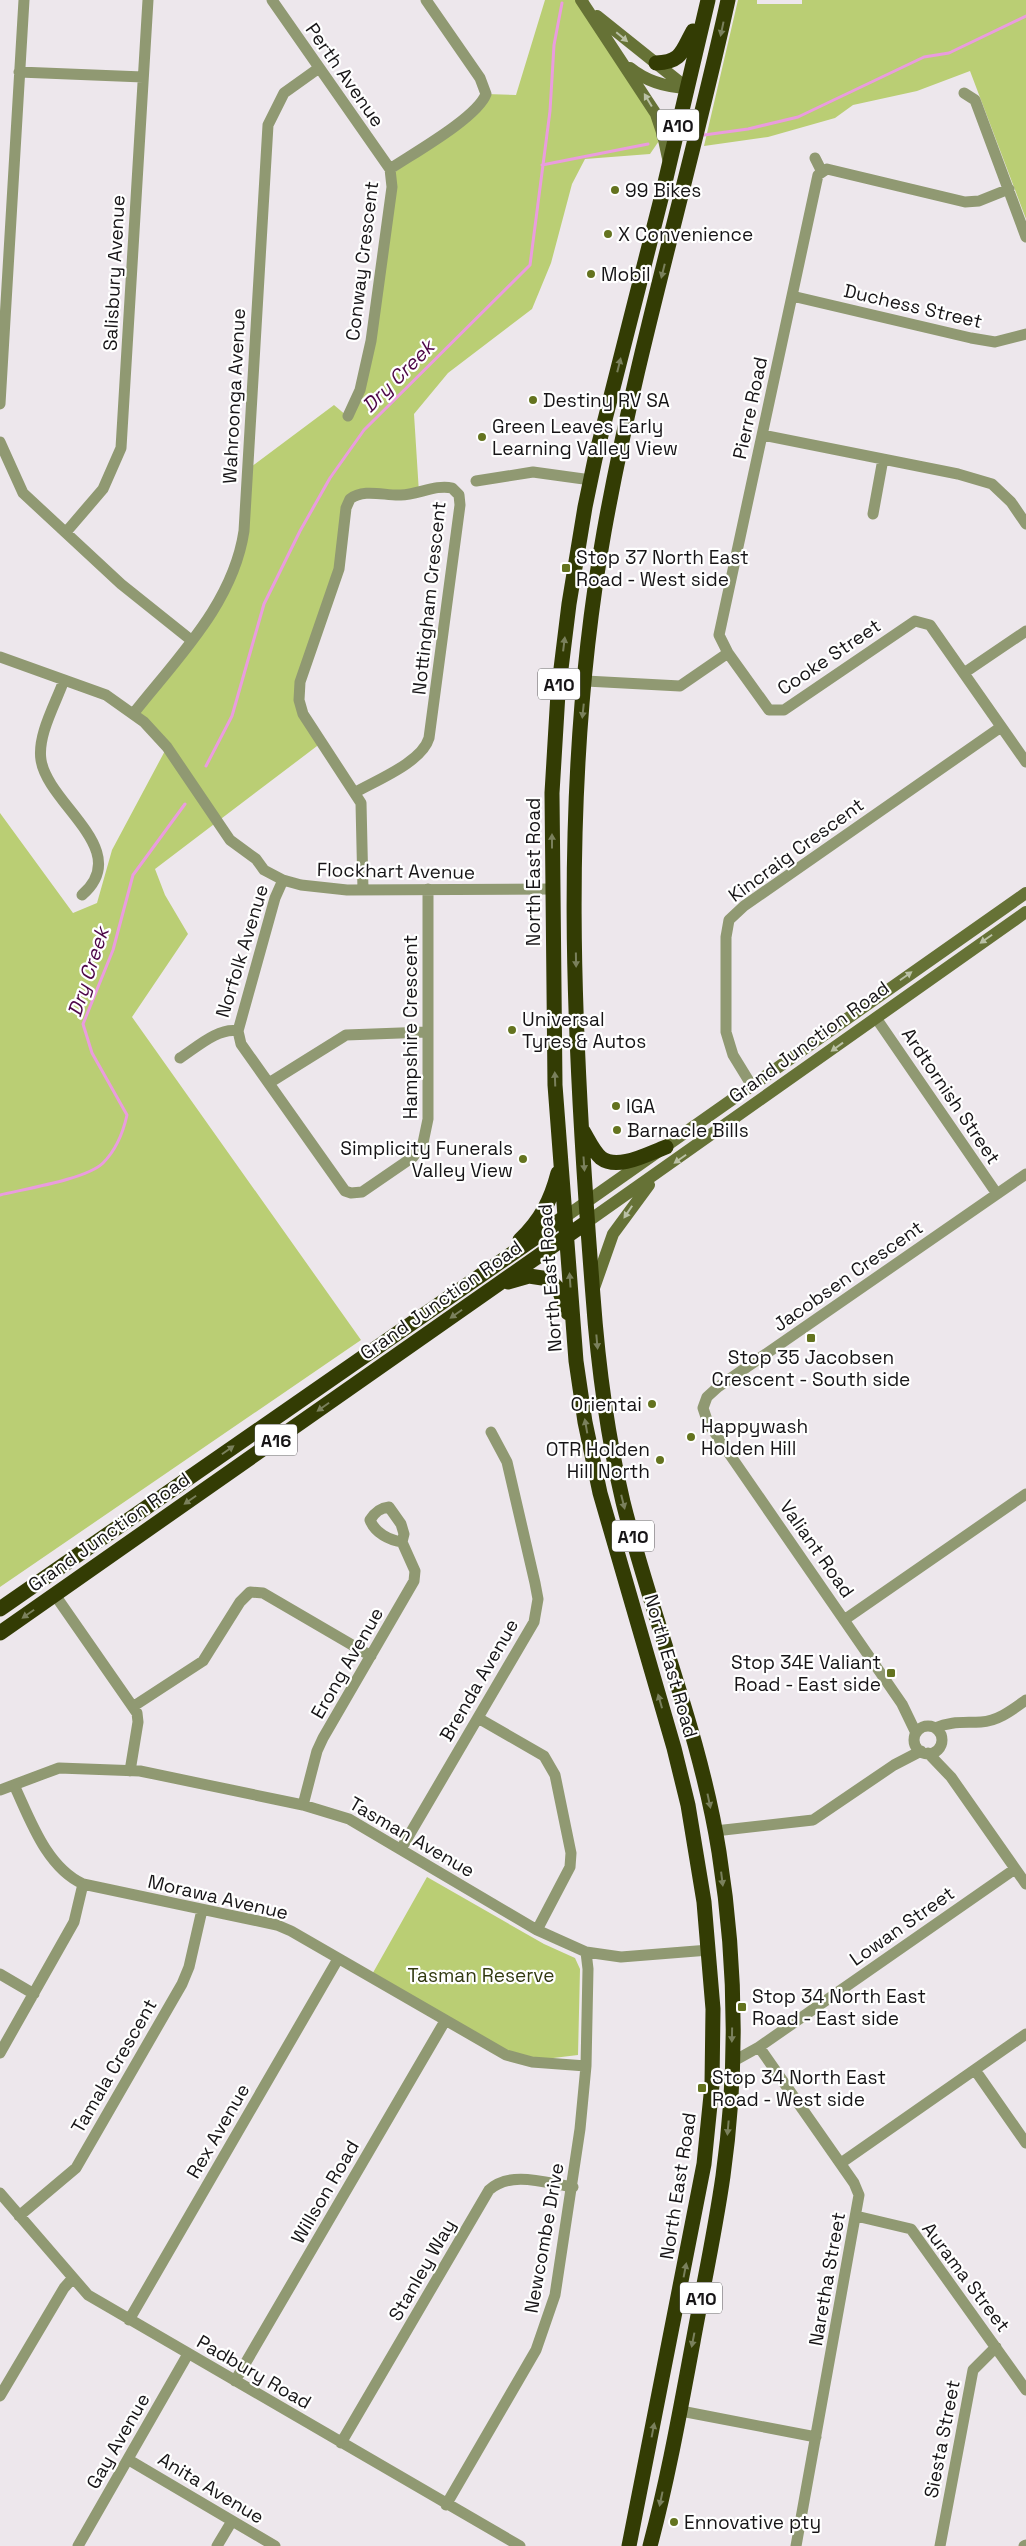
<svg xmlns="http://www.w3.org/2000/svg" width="1026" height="2546" font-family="'Space Grotesk',sans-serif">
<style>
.green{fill:#bace74}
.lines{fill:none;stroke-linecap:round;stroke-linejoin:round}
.stream{stroke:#ea9cde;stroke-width:3}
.street{stroke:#909972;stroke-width:11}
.secondary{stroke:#667236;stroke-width:12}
.highway{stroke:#333c04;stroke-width:15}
.oneway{fill:#7a805c}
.oneway2{fill:#bac0a5}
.poi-dot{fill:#64731f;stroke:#fff;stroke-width:2}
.labels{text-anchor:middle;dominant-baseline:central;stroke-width:4.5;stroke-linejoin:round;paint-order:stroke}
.shield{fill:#fff;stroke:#5d5b5d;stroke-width:1}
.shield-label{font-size:18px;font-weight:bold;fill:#171517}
.street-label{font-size:19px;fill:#171517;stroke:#fff}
.poi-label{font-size:19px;fill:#171517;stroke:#fff;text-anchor:start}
.park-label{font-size:19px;fill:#313910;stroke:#fff}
.water-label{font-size:20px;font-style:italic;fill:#4d0647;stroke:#fff}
</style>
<rect width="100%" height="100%" fill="#ede7ec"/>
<path class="green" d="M 545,0 L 589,0 L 585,4 L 663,135 L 650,154 L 585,159 L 572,184 L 551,263 L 532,309 L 448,373 L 414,414 L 419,493 L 354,496 L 342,551 L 298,694 L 321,743 L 155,869 L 165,895 L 188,934 L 132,1017 L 361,1340 L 0,1587 L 0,813 L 73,913 L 97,903 L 112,850 L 167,747 L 133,714 L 211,616 L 234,569 L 247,470 L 334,405 L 347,416 L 360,390 L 391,175 L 464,119 L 486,94 L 516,95 Z
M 738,0 L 757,0 L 757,4 L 802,4 L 802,0 L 1026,0 L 1026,219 L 970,71 L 917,91 L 853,105 L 835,118 L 768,137 L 704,146 Z
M 427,1877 L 544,1944 L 575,1958 L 580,1969 L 578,2055 L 545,2059 L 506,2055 L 370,1978 Z"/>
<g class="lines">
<path class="stream" d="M 704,135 L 748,129 L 798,117 L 924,57 L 949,53 L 1026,16
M 542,165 L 648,144
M 206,766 L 232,716 L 264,604 L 300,531 L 330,478 L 364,430 L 530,265 L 550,111 L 554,45 L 562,3
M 0,1195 C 24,1189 87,1179 103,1163 C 117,1149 123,1133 127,1115 L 92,1053 L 83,1024 L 113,950 L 133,875 L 185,804"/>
<path class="street" d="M 272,0 L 390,169
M 19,72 L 143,77
M 964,93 L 975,100 L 1026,237
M 815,158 L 822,172
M 792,296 L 971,338 L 995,342 L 1026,334
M 0,404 L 24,0
M 348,416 L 360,390 L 371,341 L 392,187 L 390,169 C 412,154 477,118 486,94 L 480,78 L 426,0
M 762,435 L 958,474 L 992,484 L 1011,502 L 1026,524
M 0,442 L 23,493 L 121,584 L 191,640
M 476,481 L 533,472 L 591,480
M 873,514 L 883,459
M 67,531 L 103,489 L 121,448 L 148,0
M 728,653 L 719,635 L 818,175 L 827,169 L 965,202 L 979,201 L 1009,189
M 0,657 L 106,695 L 144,722 L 167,747 L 230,840 L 256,859 L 264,870 L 283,880 L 301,885 L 347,890 L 552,889
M 964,673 L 1026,631
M 64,680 C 56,703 37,735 41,760 C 48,805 134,850 82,895
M 586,681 L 680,686 L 728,653 L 769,710 L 784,710 L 915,621 L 930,625 L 1026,762
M 133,714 C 177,658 233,604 244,531 L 268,125 L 284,93 L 319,68
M 356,792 C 377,780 422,762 429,738 L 460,505 L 459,495 L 452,488 C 436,484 417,495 401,495 C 385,496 364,488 350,499 L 346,508 L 339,569 L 300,682 L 299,700 L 303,714 L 361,803 L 363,890
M 876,1018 L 997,1194
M 238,1031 L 241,1044 L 345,1191 L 351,1193 L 362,1192 L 413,1157 L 423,1143 L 428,1119 L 428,889
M 180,1058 C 196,1048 218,1027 238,1031 L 275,898 L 283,880
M 269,1083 L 346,1035 L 427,1032
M 752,1086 L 733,1055 L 726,1032 L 726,937 L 729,920 L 744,906 L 1001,727
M 55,1595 L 137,1713 L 138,1722 L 130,1771
M 844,1620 L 1026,1494
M 134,1706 L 203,1661 L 240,1602 L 250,1592 L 263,1593 L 371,1656
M 478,1718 L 544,1756 L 555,1775 L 571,1853 L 570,1867 L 537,1930
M914 1740a14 14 0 1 1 28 0a14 14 0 1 1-28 0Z
M 935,1728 C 951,1721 964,1723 981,1722 C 998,1721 1012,1710 1026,1700
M 916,1733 L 902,1704 L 708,1423 L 703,1408 L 707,1397 L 718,1387 L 1026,1174
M 928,1753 L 951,1777 L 1026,1884
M 14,1785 C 30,1819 46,1867 83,1884 L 277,1925 L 291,1931 L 506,2055 L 532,2062 L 586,2066
M 0,1790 L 59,1768 L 140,1771 L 303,1805 L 349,1819 L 537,1930 L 586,1952 L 621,1957 L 709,1950
M 303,1805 L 317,1751 L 323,1738 L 414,1581 L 415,1571 L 402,1542 L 404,1534 L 401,1524 L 389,1507 C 380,1508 375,1512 370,1520 C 375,1533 389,1540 402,1542
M 715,1831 L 813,1820 L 894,1765 L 921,1751
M 401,1849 L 534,1622 L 538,1599 L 535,1583 L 507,1462 L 491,1432
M 0,1974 L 34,1994
M 759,2047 L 854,2183 L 859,2195 L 796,2546
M 0,2053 L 74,1922 L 83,1884
M 732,2062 L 759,2047 L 1015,1869
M 975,2070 L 1026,2143
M 841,2163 L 1026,2034
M 0,2193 L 88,2295 L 520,2546
M 19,2216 L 76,2168 L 182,1984 L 189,1967 L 202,1910
M 856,2216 L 911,2229 L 1026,2390
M 129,2320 L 338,1959
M 235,2381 L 445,2021
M 0,2396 L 64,2288 L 72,2279
M 681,2411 L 816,2437
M 341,2443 L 489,2190 C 511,2170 546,2183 573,2187
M 129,2460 L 275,2546
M 446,2505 L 536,2350 L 555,2295 L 580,2129 L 586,2066 L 588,1969 L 586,1952
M 78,2546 L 188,2354
M 217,2546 L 232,2521
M 940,2546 L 973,2370 L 996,2347
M 1024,2546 L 1026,2545"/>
<path class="secondary" d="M 581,0 L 656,114 L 663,135 L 669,163
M 597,16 L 687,88
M 630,68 C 646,81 666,87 687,88
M 565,1217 L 1026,893
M 587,1222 L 1026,912
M 594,1288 L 613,1234 L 649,1185"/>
<path class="highway" d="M 656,63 C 682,62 682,51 693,31
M 583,1131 C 588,1139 593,1151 601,1158 C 618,1171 649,1153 666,1147
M 520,1240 C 541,1220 551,1200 558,1173
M 508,1282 L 529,1276 L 549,1279 L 559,1290 L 568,1313
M 0,1609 L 565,1217
M 0,1633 L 587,1222
M 629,2546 L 704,2164 L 712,2085 L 713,2009 L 704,1902 L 688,1805 L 674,1748 L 600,1493 L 585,1422 L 576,1361 L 555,1085 L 552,793 L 558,693 L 569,604 L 585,507 L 595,459 L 663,191 L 708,0
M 650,2546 C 668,2479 680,2411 693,2342 C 703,2287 715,2232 723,2176 C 738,2069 736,1959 719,1852 C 700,1732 652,1619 623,1502 C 607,1434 598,1365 593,1296 C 573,1042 559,784 604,532 C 636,353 689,178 728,0"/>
</g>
<defs><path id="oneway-solid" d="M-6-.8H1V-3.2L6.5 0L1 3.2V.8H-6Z" transform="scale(1.25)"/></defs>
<g class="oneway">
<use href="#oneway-solid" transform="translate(722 29) rotate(102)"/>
<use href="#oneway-solid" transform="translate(663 271) rotate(104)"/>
<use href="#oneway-solid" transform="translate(619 365) rotate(-76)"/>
<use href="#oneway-solid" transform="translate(564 644) rotate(-83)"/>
<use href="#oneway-solid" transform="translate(583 711) rotate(96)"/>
<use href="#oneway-solid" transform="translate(552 841) rotate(-90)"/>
<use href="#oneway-solid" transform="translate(576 960) rotate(89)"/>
<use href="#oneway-solid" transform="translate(555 1079) rotate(-92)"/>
<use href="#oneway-solid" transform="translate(584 1164) rotate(86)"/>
<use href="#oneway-solid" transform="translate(570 1280) rotate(-94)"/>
<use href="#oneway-solid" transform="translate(456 1314) rotate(145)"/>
<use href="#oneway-solid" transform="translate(597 1342) rotate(85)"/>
<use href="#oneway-solid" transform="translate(323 1407) rotate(145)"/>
<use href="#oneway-solid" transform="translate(586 1426) rotate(-100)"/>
<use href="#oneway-solid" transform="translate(228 1450) rotate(-35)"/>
<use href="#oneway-solid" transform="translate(190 1500) rotate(145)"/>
<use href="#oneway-solid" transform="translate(623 1502) rotate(76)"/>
<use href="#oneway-solid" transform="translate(28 1614) rotate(145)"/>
<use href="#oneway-solid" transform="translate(660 1701) rotate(-106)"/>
<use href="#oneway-solid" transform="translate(709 1801) rotate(78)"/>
<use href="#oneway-solid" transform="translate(722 1879) rotate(83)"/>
<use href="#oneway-solid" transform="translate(732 2035) rotate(91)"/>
<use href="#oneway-solid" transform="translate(728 2128) rotate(95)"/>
<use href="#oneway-solid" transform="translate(685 2270) rotate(-79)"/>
<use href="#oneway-solid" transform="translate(693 2340) rotate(101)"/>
<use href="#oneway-solid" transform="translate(653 2430) rotate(-79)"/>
<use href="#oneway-solid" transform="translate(661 2499) rotate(102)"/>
</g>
<g class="oneway2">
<use href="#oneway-solid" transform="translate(622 37) rotate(40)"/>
<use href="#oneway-solid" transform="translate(648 100) rotate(-121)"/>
<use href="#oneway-solid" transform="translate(986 939) rotate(145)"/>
<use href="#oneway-solid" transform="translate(906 976) rotate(-35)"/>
<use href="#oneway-solid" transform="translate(837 1047) rotate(144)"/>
<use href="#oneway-solid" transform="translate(680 1159) rotate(145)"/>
<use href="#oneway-solid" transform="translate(628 1212) rotate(124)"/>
</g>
<g class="poi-dot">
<circle cx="615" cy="190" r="5"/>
<circle cx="608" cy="234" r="5"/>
<circle cx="591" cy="274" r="5"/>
<circle cx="533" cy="400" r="5"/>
<circle cx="482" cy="437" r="5"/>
<rect x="561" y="563" width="10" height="10" rx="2.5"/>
<circle cx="512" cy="1030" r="5"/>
<circle cx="616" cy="1106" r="5"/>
<circle cx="617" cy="1130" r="5"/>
<circle cx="523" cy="1159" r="5"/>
<rect x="806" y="1333" width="10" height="10" rx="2.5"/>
<circle cx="652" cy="1404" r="5"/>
<circle cx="691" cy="1437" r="5"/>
<circle cx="660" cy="1460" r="5"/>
<rect x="886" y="1668" width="10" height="10" rx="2.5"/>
<rect x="737" y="2002" width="10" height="10" rx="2.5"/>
<rect x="697" y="2083" width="10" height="10" rx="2.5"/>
<circle cx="674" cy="2522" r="5"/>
</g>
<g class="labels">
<g class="shield">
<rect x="657" y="109.5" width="42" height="31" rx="4"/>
<rect x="538" y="668.5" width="42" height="31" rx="4"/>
<rect x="255" y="1424.5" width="42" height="31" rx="4"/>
<rect x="612" y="1520.5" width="42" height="31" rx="4"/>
<rect x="680" y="2282.5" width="42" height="31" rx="4"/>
</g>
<g class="shield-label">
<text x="678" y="125">A10</text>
<text x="559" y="684">A10</text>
<text x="276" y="1440">A16</text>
<text x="633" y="1536">A10</text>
<text x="701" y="2298">A10</text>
</g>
<g class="street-label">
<text transform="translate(345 75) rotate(55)">Perth Avenue</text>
<text transform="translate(362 261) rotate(-83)">Conway Crescent</text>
<text transform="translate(114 273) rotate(-87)">Salisbury Avenue</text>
<text transform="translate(913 306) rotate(13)">Duchess Street</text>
<text transform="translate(234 396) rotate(-87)">Wahroonga Avenue</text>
<text transform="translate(750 408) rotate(-78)">Pierre Road</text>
<text transform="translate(429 598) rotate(-84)">Nottingham Crescent</text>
<text transform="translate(829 657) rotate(-34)">Cooke Street</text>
<text transform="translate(796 850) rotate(-36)">Kincraig Crescent</text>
<text transform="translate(396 871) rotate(1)">Flockhart Avenue</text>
<text transform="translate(533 872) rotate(-90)">North East Road</text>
<text transform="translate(242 951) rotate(-73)">Norfolk Avenue</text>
<text transform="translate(410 1027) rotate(-90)">Hampshire Crescent</text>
<text transform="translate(809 1042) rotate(-36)">Grand Junction Road</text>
<text transform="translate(951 1096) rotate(56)">Ardtornish Street</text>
<text transform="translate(848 1276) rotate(-35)">Jacobsen Crescent</text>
<text transform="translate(550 1278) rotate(-94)">North East Road</text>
<text transform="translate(441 1300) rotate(-35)">Grand Junction Road</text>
<text transform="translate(109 1532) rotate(-35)">Grand Junction Road</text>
<text transform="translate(817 1549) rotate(55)">Valiant Road</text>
<text transform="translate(347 1663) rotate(-60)">Erong Avenue</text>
<text transform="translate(671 1666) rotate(74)">North East Road</text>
<text transform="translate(479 1680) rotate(-60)">Brenda Avenue</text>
<text transform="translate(412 1837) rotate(30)">Tasman Avenue</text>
<text transform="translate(218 1897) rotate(13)">Morawa Avenue</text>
<text transform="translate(902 1926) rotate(-35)">Lowan Street</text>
<text transform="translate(114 2066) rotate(-60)">Tamala Crescent</text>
<text transform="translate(218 2131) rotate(-60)">Rex Avenue</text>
<text transform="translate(678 2186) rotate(-81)">North East Road</text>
<text transform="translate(325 2192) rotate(-60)">Willson Road</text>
<text transform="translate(544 2238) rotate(-80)">Newcombe Drive</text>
<text transform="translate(422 2270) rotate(-60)">Stanley Way</text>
<text transform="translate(966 2277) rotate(53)">Aurama Street</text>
<text transform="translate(827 2279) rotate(-80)">Naretha Street</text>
<text transform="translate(254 2372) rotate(30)">Padbury Road</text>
<text transform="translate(942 2439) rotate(-79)">Siesta Street</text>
<text transform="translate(118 2441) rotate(-60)">Gay Avenue</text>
<text transform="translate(211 2488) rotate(31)">Anita Avenue</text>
</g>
<g class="poi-label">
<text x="625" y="190">99 Bikes</text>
<text x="618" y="234">X Convenience</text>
<text x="601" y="274">Mobil</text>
<text x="543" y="400">Destiny RV SA</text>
<text x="492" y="426">Green Leaves Early<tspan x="492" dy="22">Learning Valley View</tspan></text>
<text x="576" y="557">Stop 37 North East<tspan x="576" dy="22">Road - West side</tspan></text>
<text x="522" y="1019">Universal<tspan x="522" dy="22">Tyres &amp; Autos</tspan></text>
<text x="626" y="1106">IGA</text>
<text x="627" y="1130">Barnacle Bills</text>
<text x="513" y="1148" text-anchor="end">Simplicity Funerals<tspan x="513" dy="22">Valley View</tspan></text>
<text x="811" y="1357" text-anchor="middle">Stop 35 Jacobsen<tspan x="811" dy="22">Crescent - South side</tspan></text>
<text x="642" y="1404" text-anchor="end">Orientai</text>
<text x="701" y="1426">Happywash<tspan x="701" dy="22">Holden Hill</tspan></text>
<text x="650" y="1449" text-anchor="end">OTR Holden<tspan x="650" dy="22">Hill North</tspan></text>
<text x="881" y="1662" text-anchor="end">Stop 34E Valiant<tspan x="881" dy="22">Road - East side</tspan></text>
<text x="752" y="1996">Stop 34 North East<tspan x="752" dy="22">Road - East side</tspan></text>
<text x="712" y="2077">Stop 34 North East<tspan x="712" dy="22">Road - West side</tspan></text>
<text x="684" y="2522">Ennovative pty</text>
</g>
<g class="park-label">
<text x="481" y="1975">Tasman Reserve</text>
</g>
<g class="water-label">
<text transform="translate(398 376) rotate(-45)">Dry Creek</text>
<text transform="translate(88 972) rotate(-72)">Dry Creek</text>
</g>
</g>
</svg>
